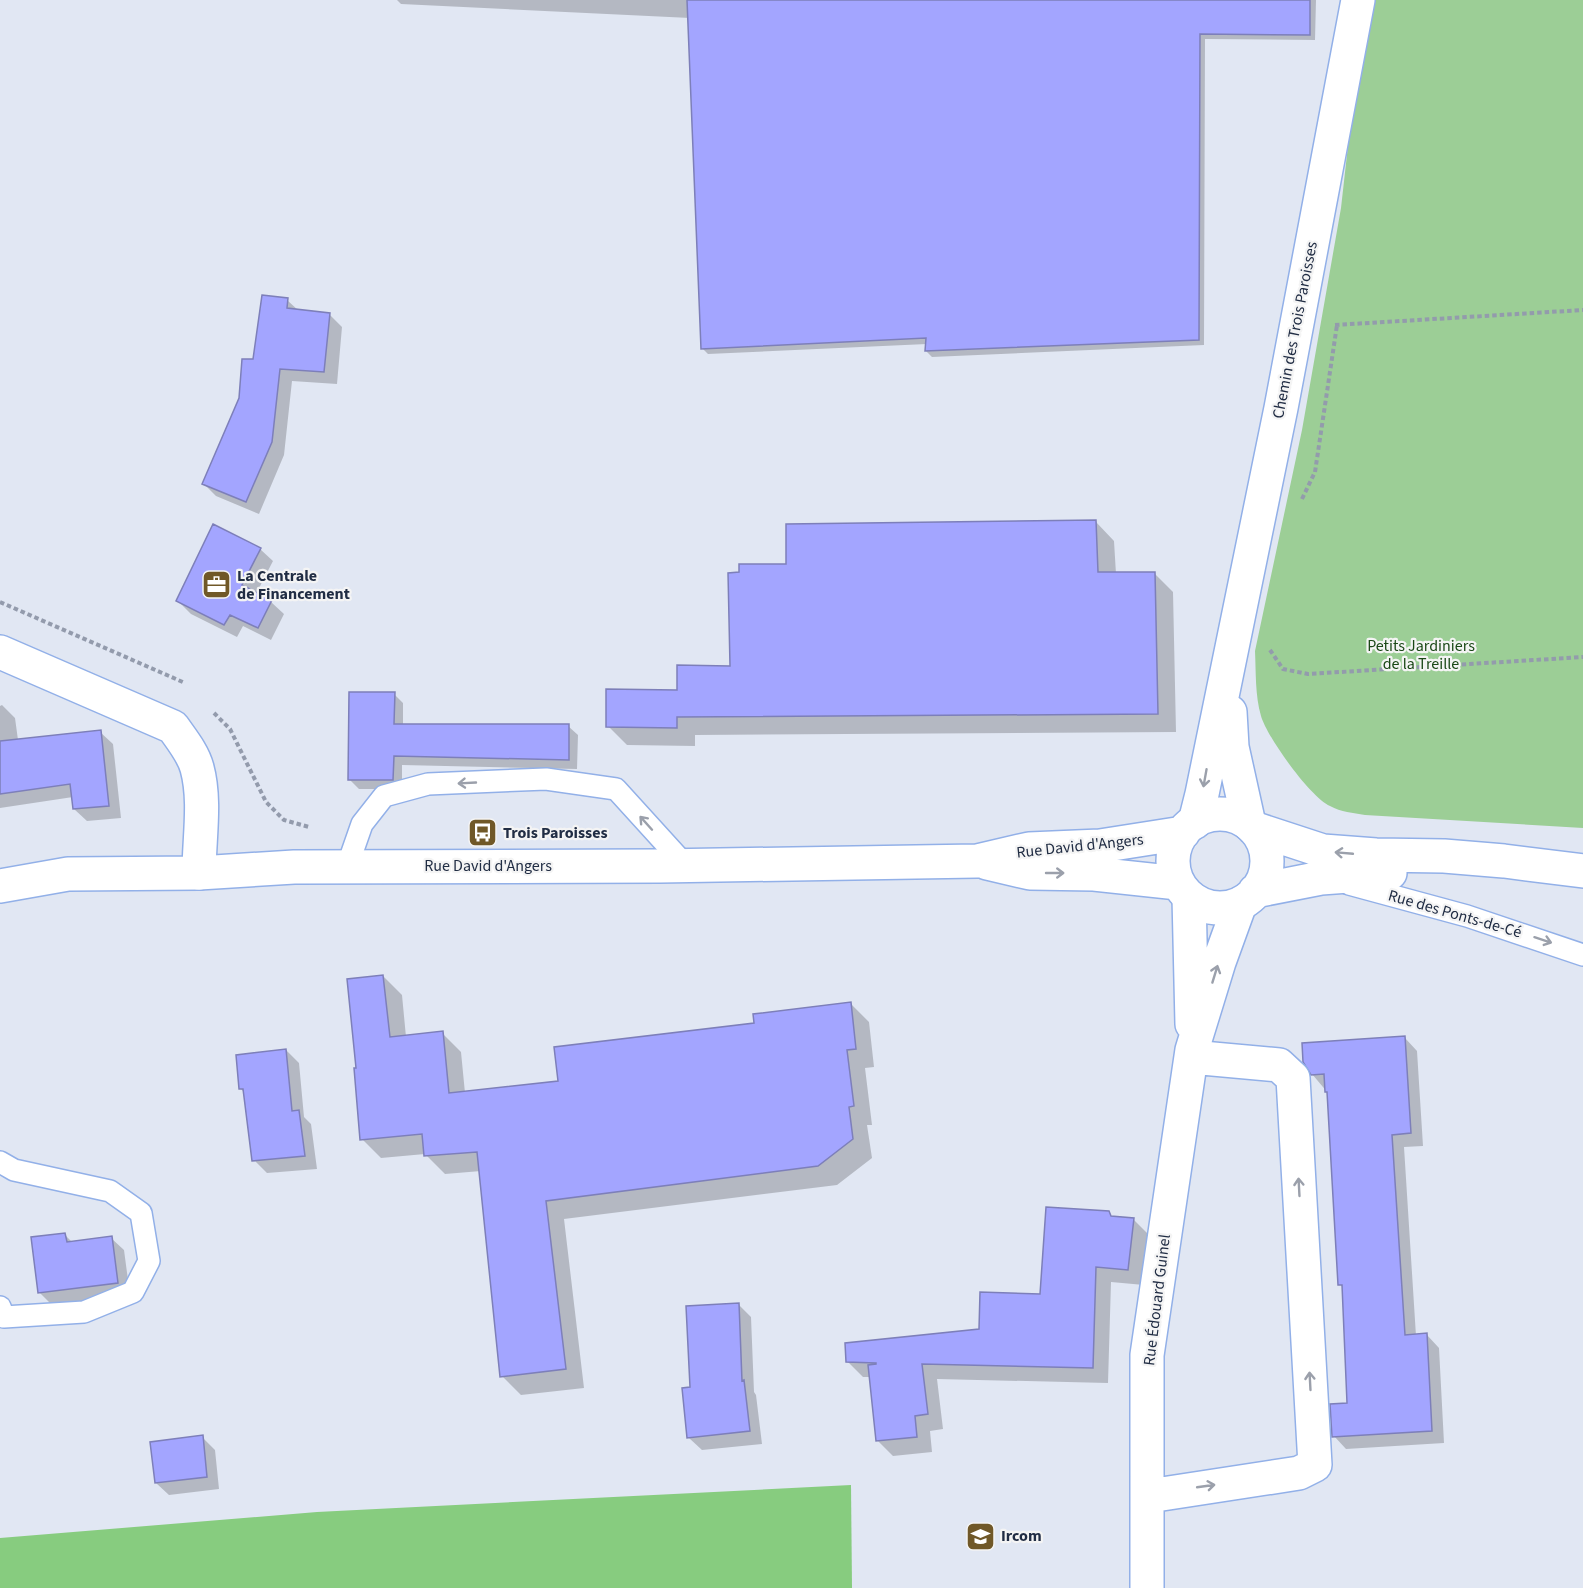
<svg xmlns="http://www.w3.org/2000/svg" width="1583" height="1588" font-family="'Source Sans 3',sans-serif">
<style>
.green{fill:#9cce96}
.forest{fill:#87cc7f}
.shadow{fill:#0003}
.building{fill:#a3a5ff;stroke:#7d7fb9;stroke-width:1.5}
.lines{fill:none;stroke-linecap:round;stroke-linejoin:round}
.lane-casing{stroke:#92b0e8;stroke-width:24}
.street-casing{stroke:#92b0e8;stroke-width:36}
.secondary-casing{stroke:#92b0e8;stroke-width:36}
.path{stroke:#939bac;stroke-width:4;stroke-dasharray:4.5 3;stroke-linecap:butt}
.lane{stroke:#fff;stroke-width:21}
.street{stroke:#fff;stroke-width:33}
.secondary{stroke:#fff;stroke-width:33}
.oneway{stroke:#9ba0ab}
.labels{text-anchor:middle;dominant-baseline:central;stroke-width:4.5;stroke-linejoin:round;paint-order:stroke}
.street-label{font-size:16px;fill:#212d44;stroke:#f4f4f4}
.poi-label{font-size:16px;font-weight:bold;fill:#212d44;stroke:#f4f4f4;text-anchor:start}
.park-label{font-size:16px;fill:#1a4816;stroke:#f4f4f4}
</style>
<rect width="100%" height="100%" fill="#e1e7f3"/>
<path class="green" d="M 1375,0 L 1583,0 L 1583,828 L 1365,815 C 1353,813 1341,812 1330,806 C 1310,797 1267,737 1261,716 C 1255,695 1256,672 1255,651 L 1302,430 L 1341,208 L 1352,110 Z"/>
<path class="forest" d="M 851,1485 L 852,1588 L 0,1588 L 0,1538 L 317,1512 Z"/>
<path class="shadow" d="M 397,0 L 1316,0 L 1315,40 L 1205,39 L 1204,345 L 932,357 L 926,351 L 927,344 L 708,354 L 702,348 L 690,18 L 401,4 Z
M 287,300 L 299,311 L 329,314 L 342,327 L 337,384 L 292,381 L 284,455 L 259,514 L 216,496 L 204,484 L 240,399 L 254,361 Z
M 1096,522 L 1114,541 L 1116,574 L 1154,573 L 1173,592 L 1176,732 L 695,735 L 695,746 L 627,745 L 608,726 L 731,667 L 788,565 Z
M 260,549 L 273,561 L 256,594 L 271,602 L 284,614 L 271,640 L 243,626 L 237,637 L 191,614 L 178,601 Z
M 394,694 L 403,703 L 403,725 L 568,726 L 578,735 L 577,769 L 402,765 L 402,789 L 359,789 L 350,780 Z
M 2,705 L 15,718 L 18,740 L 100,732 L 113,744 L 121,818 L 87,821 L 74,809 L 73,797 L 0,808 L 0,706 Z
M 383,976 L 402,995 L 406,1037 L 442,1033 L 461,1052 L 465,1093 L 560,1082 L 755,1024 L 850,1003 L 869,1022 L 874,1067 L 865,1068 L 872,1125 L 867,1125 L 872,1158 L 837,1185 L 564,1219 L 584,1388 L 521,1395 L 502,1376 L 481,1171 L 445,1174 L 425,1154 L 381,1158 L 362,1139 Z
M 1405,1038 L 1417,1051 L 1423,1146 L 1404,1147 L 1416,1336 L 1427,1335 L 1439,1348 L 1444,1443 L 1346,1449 L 1334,1436 L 1349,1404 L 1344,1289 L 1340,1284 L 1328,1093 L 1312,1074 Z
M 286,1050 L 299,1063 L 304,1117 L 311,1124 L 317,1169 L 267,1173 L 254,1160 L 245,1093 L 241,1089 Z
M 1108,1213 L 1113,1218 L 1133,1219 L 1149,1235 L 1144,1285 L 1111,1282 L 1108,1383 L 937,1379 L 943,1429 L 930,1431 L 932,1452 L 893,1456 L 878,1441 L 870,1377 L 863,1377 L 847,1361 L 981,1330 L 1041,1295 Z
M 64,1234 L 72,1242 L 111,1238 L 124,1250 L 130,1295 L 52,1305 L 39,1292 Z
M 738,1304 L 751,1317 L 754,1392 L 756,1395 L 762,1444 L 702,1450 L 689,1438 L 691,1388 Z
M 202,1437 L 215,1450 L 219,1489 L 169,1495 L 156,1483 Z"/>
<path class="building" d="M 687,0 L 1310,0 L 1310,35 L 1200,34 L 1199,340 L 925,351 L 926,338 L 701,349 Z
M 262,295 L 288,298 L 287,308 L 330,313 L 324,372 L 280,369 L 272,442 L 246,502 L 202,484 L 239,398 L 242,359 L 253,359 Z
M 1096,520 L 1098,572 L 1155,572 L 1158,714 L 677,717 L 677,728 L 606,727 L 606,689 L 677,690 L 677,665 L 730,666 L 728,573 L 739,572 L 739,564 L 786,564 L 786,524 Z
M 213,524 L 261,548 L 242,585 L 272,600 L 258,628 L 230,615 L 224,625 L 176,601 Z
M 349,692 L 395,692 L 394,724 L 569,724 L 569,760 L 394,756 L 393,780 L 348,780 Z
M 101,730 L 109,806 L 73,809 L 70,784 L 0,794 L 0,741 Z
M 383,975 L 390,1037 L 443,1031 L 449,1093 L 558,1081 L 554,1047 L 754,1023 L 753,1014 L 851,1002 L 856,1049 L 847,1050 L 854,1106 L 849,1107 L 853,1139 L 818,1166 L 546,1201 L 566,1369 L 500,1377 L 477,1152 L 424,1156 L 422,1134 L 360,1140 L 354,1068 L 356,1068 L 347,979 Z
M 1405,1036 L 1411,1133 L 1392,1135 L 1405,1335 L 1427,1333 L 1432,1431 L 1332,1437 L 1330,1404 L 1347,1403 L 1342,1285 L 1338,1285 L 1327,1092 L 1325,1092 L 1324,1074 L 1311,1075 L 1303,1062 L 1302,1043 Z
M 286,1049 L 292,1111 L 299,1110 L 305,1156 L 252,1161 L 243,1089 L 239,1089 L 236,1055 Z
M 1046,1207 L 1109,1211 L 1111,1216 L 1134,1218 L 1128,1270 L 1096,1267 L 1093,1368 L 922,1364 L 928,1414 L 915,1416 L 917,1437 L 876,1441 L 868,1365 L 876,1364 L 876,1363 L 846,1362 L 845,1343 L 979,1329 L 980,1292 L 1040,1294 Z
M 65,1233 L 67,1242 L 112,1236 L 118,1283 L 38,1293 L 31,1237 Z
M 739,1303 L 742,1381 L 744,1380 L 750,1431 L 687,1438 L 682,1388 L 690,1387 L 686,1306 Z
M 203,1435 L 207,1477 L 155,1483 L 150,1442 Z"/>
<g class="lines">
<defs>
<path id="lane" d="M 347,867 L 362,824 L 384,796 L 428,784 L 546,779 L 616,789 L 686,866
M 1349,884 L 1467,916 L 1583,955
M 0,1162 L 14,1170 L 110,1191 L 141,1213 L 149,1261 L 133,1292 L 84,1312 L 4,1317 L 0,1307"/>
<path id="street" d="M 0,652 L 173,727 C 182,740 193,753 197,768 C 206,801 199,839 199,873
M 1230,712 L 1232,747 L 1249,824
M 1195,822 L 1202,794 L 1281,408 L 1358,0
M 1189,897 L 1192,1024
M 1149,1496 L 1299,1473 L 1315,1465 L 1293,1078 L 1279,1065 L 1191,1057
M 1147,1588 L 1147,1355 L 1192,1050 L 1219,962 L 1240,904"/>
<path id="secondary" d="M1173 861a47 47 0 1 1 94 0a47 47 0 1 1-94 0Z
M 1253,828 L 1323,851 L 1376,855 L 1444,856 L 1504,861 L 1583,871
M 987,863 L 1030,873 L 1094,874 L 1178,883
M 0,886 L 68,874 L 199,873 L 294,867 L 660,866 L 977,861 L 1029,849 L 1100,846 L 1183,833
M 1255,891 L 1321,878 L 1390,873"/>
</defs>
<use href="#lane" class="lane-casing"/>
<use href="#street" class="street-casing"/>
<use href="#secondary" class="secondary-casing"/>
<path class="path" d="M 1335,325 L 1583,310
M 1302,499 L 1315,472 L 1337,325
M 0,602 L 185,683
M 1270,650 L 1283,669 L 1308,674 L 1583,657
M 214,713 L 230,729 L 266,802 L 284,820 L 309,827"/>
<use href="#lane" class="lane"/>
<use href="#street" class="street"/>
<use href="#secondary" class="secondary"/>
</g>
<defs><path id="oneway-shaft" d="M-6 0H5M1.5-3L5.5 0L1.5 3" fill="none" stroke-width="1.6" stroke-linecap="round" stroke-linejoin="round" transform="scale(1.5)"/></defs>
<g class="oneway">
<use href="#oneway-shaft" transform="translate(1205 778) rotate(100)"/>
<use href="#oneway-shaft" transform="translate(467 783) rotate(177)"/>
<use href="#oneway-shaft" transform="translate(646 823) rotate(-132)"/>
<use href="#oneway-shaft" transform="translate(1344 853) rotate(-175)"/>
<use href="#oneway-shaft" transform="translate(1055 873)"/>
<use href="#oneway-shaft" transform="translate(1543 940) rotate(18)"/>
<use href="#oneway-shaft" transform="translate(1215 974) rotate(-73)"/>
<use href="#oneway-shaft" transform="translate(1299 1187) rotate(-93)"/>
<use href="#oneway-shaft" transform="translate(1310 1381) rotate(-93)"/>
<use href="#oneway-shaft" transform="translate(1206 1486) rotate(-8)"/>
</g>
<defs>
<symbol id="office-square" viewBox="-11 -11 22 22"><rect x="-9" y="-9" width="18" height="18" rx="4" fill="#705828" stroke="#f4f4f4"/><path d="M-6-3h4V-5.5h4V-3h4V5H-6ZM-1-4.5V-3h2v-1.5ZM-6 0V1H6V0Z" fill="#fff"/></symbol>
<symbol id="bus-square" viewBox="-11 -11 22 22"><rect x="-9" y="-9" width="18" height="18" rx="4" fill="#705828" stroke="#f4f4f4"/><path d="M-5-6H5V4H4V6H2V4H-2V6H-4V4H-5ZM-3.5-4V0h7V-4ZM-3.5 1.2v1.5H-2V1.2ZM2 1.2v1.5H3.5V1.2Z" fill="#fff"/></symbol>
<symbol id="university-square" viewBox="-11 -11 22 22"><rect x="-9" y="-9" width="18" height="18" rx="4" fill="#705828" stroke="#f4f4f4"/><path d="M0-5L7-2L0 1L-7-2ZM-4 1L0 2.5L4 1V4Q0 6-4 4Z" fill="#fff"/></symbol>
</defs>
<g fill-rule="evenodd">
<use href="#office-square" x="200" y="568" width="33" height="33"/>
<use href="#bus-square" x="466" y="816" width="33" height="33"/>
<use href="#university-square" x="964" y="1520" width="33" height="33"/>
</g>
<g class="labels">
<g class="street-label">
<text transform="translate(1295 330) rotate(-79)">Chemin des Trois Paroisses</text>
<text transform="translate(1080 846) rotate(-6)">Rue David d'Angers</text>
<text x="488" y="866">Rue David d'Angers</text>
<text transform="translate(1455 914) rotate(16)">Rue des Ponts-de-Cé</text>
<text transform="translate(1157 1300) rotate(-83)">Rue Édouard Guinel</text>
</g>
<g class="poi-label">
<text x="237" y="576">La Centrale<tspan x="237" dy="18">de Financement</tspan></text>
<text x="503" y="833">Trois Paroisses</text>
<text x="1001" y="1536">Ircom</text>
</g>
<g class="park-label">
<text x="1421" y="646">Petits Jardiniers<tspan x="1421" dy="18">de la Treille</tspan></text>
</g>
</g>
</svg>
